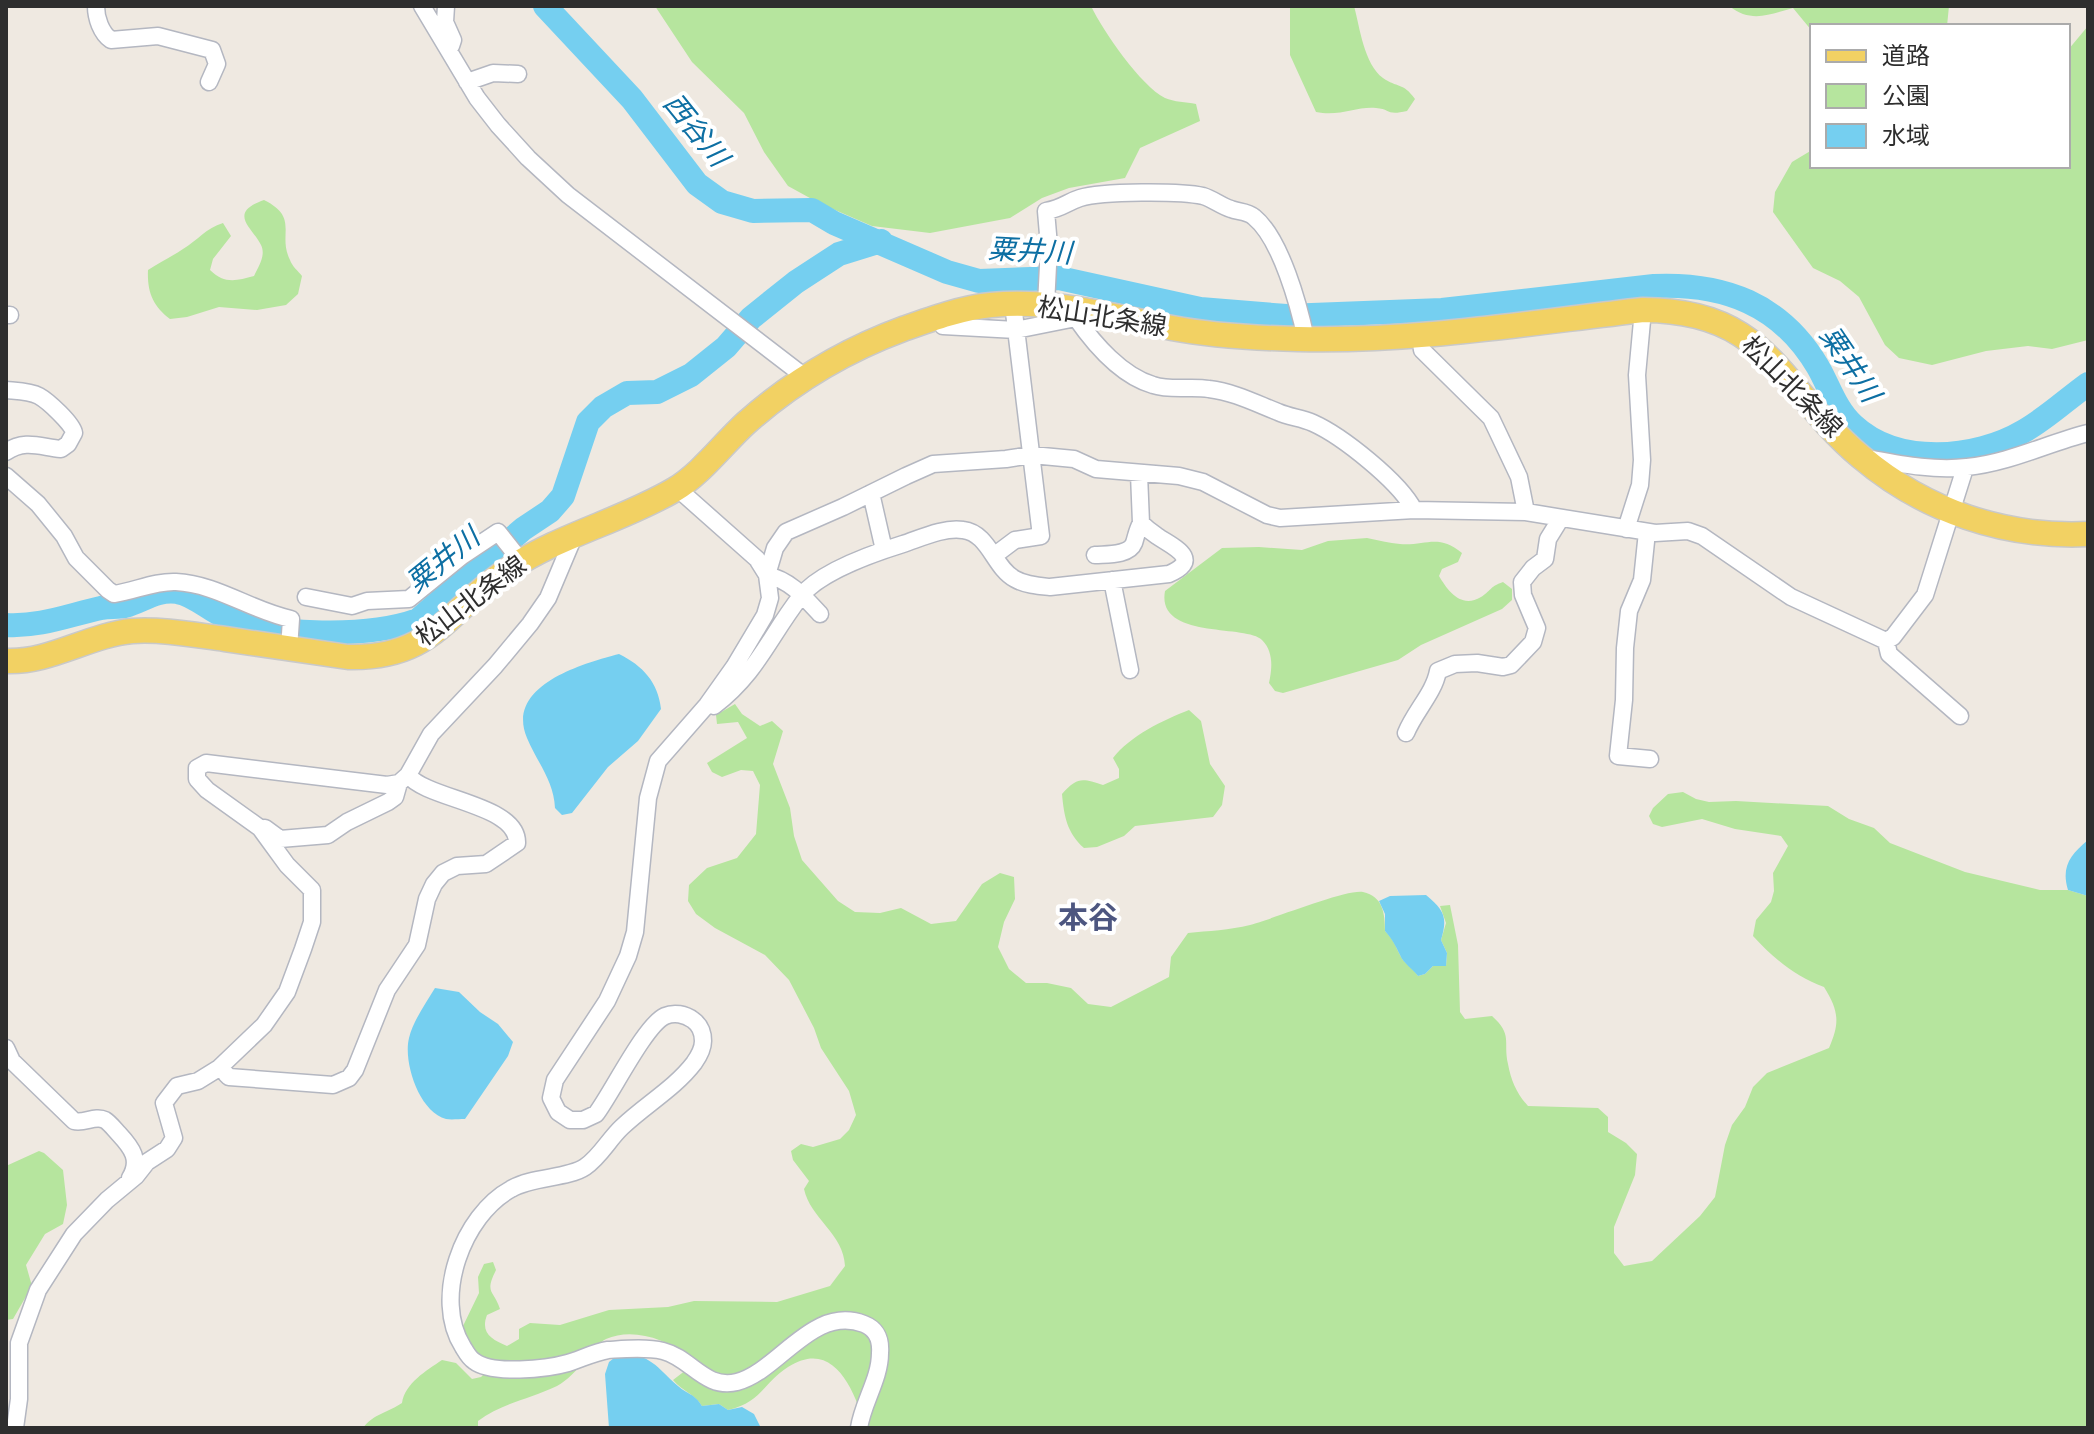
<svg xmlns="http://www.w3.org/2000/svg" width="2094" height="1434" font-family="'Fira Sans Condensed','Noto Sans JP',sans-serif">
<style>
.green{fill:#b6e59e}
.water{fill:#75cff0}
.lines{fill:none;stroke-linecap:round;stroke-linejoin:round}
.river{stroke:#75cff0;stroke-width:24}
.minor-casing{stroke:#b4b7c1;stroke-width:19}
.primary-casing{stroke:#c9c9c9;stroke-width:27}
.minor{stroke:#fff;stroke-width:16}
.primary{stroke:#f2d163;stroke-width:24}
.labels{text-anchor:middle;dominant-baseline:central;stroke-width:8;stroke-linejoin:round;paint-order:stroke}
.street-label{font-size:26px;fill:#2e2e2e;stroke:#fff}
.water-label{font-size:28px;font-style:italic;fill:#0d6fa3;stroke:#fff}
.quarter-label{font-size:30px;font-weight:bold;fill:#4d5680;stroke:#fff}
</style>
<rect width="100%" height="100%" fill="#efe9e1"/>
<path class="green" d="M 655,6 L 1091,6 C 1103,31 1141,86 1165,98 C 1174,102 1186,102 1196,104 L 1200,121 L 1140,148 L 1125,178 L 1069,188 L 1042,198 L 1010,218 L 930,233 L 872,226 L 819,203 L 788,186 L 764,152 L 744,113 L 692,62 Z
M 1290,6 L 1354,6 C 1360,28 1364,64 1383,78 C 1397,88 1403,82 1415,99 L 1407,111 C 1386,116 1391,109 1376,108 C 1357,106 1340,117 1316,112 L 1290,55 Z
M 1729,6 L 1949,6 L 1947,26 L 1812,26 L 1812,31 L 1793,8 C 1768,15 1751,23 1729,6 Z
M 2088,26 L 2088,340 L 2052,349 L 2028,346 L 1986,351 L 1932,365 L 1899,358 L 1885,345 L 1859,297 L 1840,281 L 1813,268 L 1773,212 L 1775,192 L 1792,162 L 1812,150 L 1812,166 L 2068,166 L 2068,50 Z
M 264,200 C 300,218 277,234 290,260 C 292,266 298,271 302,276 L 298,294 L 286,305 L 257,310 L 219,307 L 187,317 L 170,319 C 153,306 147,292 148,270 C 160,262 171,257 183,249 C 198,240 206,228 223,223 L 231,236 L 213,259 L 210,270 C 224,284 236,281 254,276 C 259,266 266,255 261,245 C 252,227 227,213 264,200 Z
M 1367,538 C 1378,540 1389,543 1400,544 C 1426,546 1438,533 1462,553 L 1458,562 L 1442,569 L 1439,576 C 1448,591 1461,609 1481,597 C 1491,591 1489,587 1503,582 L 1512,589 L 1512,600 L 1502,609 L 1421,645 L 1398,660 L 1283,693 L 1275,691 L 1269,683 C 1272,669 1274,652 1262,640 C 1246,624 1156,640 1165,591 L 1222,548 L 1259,547 L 1302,550 L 1328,541 Z
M 735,704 L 742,714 L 760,726 L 772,721 L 783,731 L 773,764 L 790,808 L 794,836 L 802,860 L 838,901 L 855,912 L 880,913 L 901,908 L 931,924 L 956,921 L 982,884 L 1000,873 L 1014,877 L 1015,899 L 1004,922 L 998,947 L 1009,969 L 1026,983 L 1047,983 L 1071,988 L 1088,1004 L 1111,1007 L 1169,977 L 1171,957 L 1188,933 C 1208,931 1230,930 1250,925 C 1273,919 1346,889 1363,892 C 1383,896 1385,914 1385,931 C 1393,939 1395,945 1400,955 C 1403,963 1413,968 1418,976 L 1425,974 L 1433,966 L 1446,966 L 1447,953 L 1441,940 L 1446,923 L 1440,906 L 1450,905 L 1458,945 L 1460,1012 L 1465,1019 L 1492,1016 C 1513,1035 1503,1041 1508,1064 C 1511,1081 1517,1094 1528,1106 L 1598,1108 L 1608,1117 L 1608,1132 L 1626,1143 L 1637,1154 L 1635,1175 L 1614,1227 L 1614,1253 L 1624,1266 L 1652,1261 L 1700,1216 L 1715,1197 L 1725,1145 L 1732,1125 L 1745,1107 L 1753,1087 L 1767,1073 L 1829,1048 C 1840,1023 1839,1011 1824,987 C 1796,977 1773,958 1753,936 L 1756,920 L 1771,902 L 1774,891 L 1773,873 L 1788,846 L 1781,836 L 1735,829 L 1702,819 L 1662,827 L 1653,824 L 1649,816 L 1653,808 L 1668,794 L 1683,792 L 1696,799 L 1709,802 L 1736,801 L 1828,806 L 1849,819 L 1874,828 L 1890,843 L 1965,872 L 2040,890 L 2068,890 L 2088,896 L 2088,1428 L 866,1428 C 855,1393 835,1337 788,1367 C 763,1383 762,1402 728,1410 L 719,1404 L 702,1406 C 694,1393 683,1392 673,1380 L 686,1370 L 687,1355 C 666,1339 632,1327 606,1339 C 592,1346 578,1375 557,1386 C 530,1399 502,1403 478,1421 L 478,1428 L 363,1428 C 373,1414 389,1412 402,1403 C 405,1383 426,1371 442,1360 L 456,1363 L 472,1379 L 481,1377 L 486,1372 L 465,1336 L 463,1326 L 479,1293 L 478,1277 L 484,1264 L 493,1262 L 496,1270 C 484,1294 494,1290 500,1309 L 487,1315 C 480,1333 492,1340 507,1346 L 519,1339 L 519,1329 L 530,1323 L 560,1325 L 609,1310 L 668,1307 L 694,1301 L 777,1302 L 830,1286 L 845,1266 C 844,1234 810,1218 804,1189 L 809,1181 L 793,1160 L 791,1151 L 801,1144 L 813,1147 L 840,1139 L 849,1130 L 856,1115 L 849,1091 L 821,1048 L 814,1028 L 789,980 L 765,955 L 715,928 L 696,914 L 688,901 L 689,885 L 707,868 L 737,858 L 756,834 L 760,785 L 753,771 L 741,770 L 722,777 L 712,772 L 707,763 L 747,738 L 738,722 L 717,724 L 716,715 Z
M 1189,710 L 1201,721 L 1210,764 L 1225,786 L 1222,805 L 1213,817 L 1135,826 L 1124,836 L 1097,847 L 1084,848 C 1067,833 1064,816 1062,794 C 1077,777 1082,778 1103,785 L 1119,778 L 1119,769 L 1113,758 C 1130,736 1163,720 1189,710 Z
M 39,1151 L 44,1153 L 63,1170 L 67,1205 L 63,1224 L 45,1234 L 26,1265 L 32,1286 L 13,1319 L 6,1320 L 6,1166 Z"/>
<path class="water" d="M 619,654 C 643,666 658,682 661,709 L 638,741 L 608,767 L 572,813 L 562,815 L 555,808 C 554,781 537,762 527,738 C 505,686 581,664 619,654 Z
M 2088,840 L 2088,896 L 2068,890 C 2061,867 2070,855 2088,840 Z
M 1426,895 C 1444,910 1448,917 1441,940 L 1447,953 L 1446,966 L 1433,966 L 1425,974 L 1418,976 C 1413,969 1403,963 1400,955 C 1395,945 1393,940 1385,931 L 1385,914 L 1379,901 L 1390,896 Z
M 435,988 L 459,992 L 480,1012 L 498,1024 L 513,1042 L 508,1056 L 465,1119 C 459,1119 451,1120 446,1119 C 419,1112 403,1062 409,1038 C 413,1021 426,1003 435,988 Z
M 619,1354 C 652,1354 656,1367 678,1386 C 688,1395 694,1393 702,1406 L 719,1404 L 728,1410 L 742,1407 L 754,1414 L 761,1428 L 609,1428 L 605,1374 L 609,1362 Z"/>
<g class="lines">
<path class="river" d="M 545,6 L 632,99 L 697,184 L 722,202 L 753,211 L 812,210 L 834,223 L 947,272 L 979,281 L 1059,278 L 1200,309 L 1286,316 L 1442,310 L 1654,286 C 1724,283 1781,304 1818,367 C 1829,386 1836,410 1853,425 C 1897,466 1975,460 2024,431 C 2047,418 2067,399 2088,384
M 6,625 C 40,627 69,615 101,608 C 109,606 118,608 125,606 C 143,601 157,589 177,592 C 194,594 210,611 226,617 C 276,636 368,638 418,620 L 523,529 L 550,511 L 563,496 L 588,422 L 603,407 L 627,393 L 657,392 L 691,375 L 726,347 L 751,318 L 796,282 L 839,254 L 881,241"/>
<defs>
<path id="minor" d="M 96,6 C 96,18 101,33 111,40 L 158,36 L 212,50 L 217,64 L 209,82
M 422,6 L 477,98 L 498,125 L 528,158 L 568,195 L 805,377
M 446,6 L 445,22 L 453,40 L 451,46
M 467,82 L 493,73 L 518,74
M 1046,305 L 1049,246 L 1046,211 C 1063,208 1067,202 1080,198 C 1102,191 1181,191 1203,196 C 1213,199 1221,206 1231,209 C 1238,212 1247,211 1254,217 C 1281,239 1299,306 1306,339
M 1078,308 L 1076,318 C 1094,344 1122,376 1153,385 C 1171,391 1191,386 1209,389 C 1234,392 1255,403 1278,412 C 1289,417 1302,418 1313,423 C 1342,436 1400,482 1414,510
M 6,315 L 10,315
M 941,316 L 943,326 L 1016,330 L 1076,318
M 1420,335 L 1422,350 L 1491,418 L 1519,477 L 1526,512
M 6,390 C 16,391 30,391 39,396 C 48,401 73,424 74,433 L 68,444 L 61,449 C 40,447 25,439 6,452
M 1867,458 C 1900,464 1934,471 1967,467 C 2009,463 2048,443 2088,433
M 6,476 L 38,504 L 64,536 L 76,558 L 108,590 L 114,594 C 135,591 155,581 176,582 C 217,584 252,611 291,619 L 289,649
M 677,488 L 757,559 L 767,575 L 770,598 L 765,615 L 734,667 L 707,705 L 658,761 L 648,798 L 635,932 L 628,956 L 607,1001 L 555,1080 L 551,1098 L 558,1112 L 570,1120 L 583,1120 L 596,1114 C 612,1093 645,1025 665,1016 C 674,1012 685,1014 693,1020 C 700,1025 703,1033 703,1041 C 703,1049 699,1056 694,1063 C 675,1088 645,1105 622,1127 C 609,1139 600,1157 585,1167 C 567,1179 533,1176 511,1189 C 463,1215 432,1298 463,1347 C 466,1352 469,1358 474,1361 C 492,1375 547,1369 568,1363 C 581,1359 595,1352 608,1350 C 625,1349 646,1347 663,1351 C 691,1358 705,1390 737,1382 C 779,1371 813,1304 864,1324 C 877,1329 881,1340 880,1353 C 880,1379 863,1402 859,1428
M 871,493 L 884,550
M 1626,529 L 1640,485 L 1642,460 L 1637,375 L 1643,310
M 1647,532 L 1642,580 L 1629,611 L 1625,648 L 1624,700 L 1618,756 L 1650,759
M 995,555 L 1015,540 L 1041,536 L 1013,304
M 1095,555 C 1106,554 1129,556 1134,543 C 1136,537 1137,530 1141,523
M 767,575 L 775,548 L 786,532 L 843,507 L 906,476 L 933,464 L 1006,459 L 1032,455 L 1074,459 L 1096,469 L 1179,476 L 1203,482 L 1267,515 L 1280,518 L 1414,510 L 1526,512 L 1655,533 L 1688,531 L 1702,536 L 1791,597 L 1886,641 L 1893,637 L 1925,595 L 1965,468
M 767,575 C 790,580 805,598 820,614
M 1112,580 L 1130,670
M 306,597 L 352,606 L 367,601 L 409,599 L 462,556 L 498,532 L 521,561
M 1886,641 L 1889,654 L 1960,716
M 714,706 C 758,672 769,637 801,596 C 820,572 874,553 903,544 C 921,538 944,527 963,530 C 989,533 994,568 1015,579 C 1025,585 1039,586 1050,587 L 1169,574 C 1204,559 1171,546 1157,536 C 1151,532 1146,528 1141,523 L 1139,474
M 1406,733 C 1415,711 1434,693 1438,671 L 1455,664 L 1477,663 L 1503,667 L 1511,665 L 1533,642 L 1537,628 L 1523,595 L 1522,582 L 1533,568 L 1545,559 L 1548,539 L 1561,518
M 265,828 L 280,839 L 328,835 L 347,822 L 388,802 L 395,797 L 399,783
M 6,1048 L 12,1061 L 74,1121 C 84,1124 95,1115 105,1120 C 110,1123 115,1130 119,1134 C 132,1148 141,1160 130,1178
M 226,1074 L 229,1077 L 333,1085 L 349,1078 L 355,1070 L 387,990 L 417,945 L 427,899 L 434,884 L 443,873 L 457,866 L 486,864 L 517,843 C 518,804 427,800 408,775
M 15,1428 L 19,1399 L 19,1343 L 38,1290 L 74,1234 L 107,1200 L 136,1176 L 147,1162 L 167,1149 L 174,1138 L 164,1103 L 177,1086 L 198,1081 L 219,1068 L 264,1025 L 287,992 L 303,949 L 312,922 L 312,890 L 287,865 L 260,828 L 207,790 L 197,779 L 197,768 L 206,763 L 387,785 L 399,783 L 408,775 L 431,734 L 495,666 L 530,624 L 548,598 L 575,534"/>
<path id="primary" d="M 6,661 C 50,663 89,635 132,631 C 163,629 194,635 225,639 C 266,645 307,651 348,657 C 434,659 446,611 509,569 C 560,535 621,521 674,490 C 701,474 723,444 746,423 C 791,383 846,350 903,329 C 931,319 961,308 991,305 C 1054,299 1111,316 1172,328 C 1213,336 1256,338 1298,339 C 1414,342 1528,323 1643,310 C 1770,310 1779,388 1861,457 C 1925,511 2005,538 2088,534"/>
</defs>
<use href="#minor" class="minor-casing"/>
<use href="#primary" class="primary-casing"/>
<use href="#minor" class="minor"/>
<use href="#primary" class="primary"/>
</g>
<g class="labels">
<g class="street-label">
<text transform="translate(1102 317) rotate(9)">松山北条線</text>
<text transform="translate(1792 387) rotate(45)">松山北条線</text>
<text transform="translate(471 601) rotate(-37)">松山北条線</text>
</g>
<g class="water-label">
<text transform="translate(696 130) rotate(51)">西谷川</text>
<text transform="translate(1030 251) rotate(3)">粟井川</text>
<text transform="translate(1850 364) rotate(56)">粟井川</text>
<text transform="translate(443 560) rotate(-39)">粟井川</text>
</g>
<g class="quarter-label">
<text x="1088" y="918">本谷</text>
</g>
</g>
<rect width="2094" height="1434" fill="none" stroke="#2e2e2e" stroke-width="16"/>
<rect x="1810" y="24" width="260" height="144" fill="#ffffff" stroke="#ababab" stroke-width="2"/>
<rect x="1826" y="50" width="40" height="12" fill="#f2d163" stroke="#ababab" stroke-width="2"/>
<text x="1882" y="64" font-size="24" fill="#2e2e2e">道路</text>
<rect x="1826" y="84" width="40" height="24" fill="#b6e59e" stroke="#ababab" stroke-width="2"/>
<text x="1882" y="104" font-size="24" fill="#2e2e2e">公園</text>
<rect x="1826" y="124" width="40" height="24" fill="#75cff0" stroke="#ababab" stroke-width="2"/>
<text x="1882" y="144" font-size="24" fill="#2e2e2e">水域</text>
</svg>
